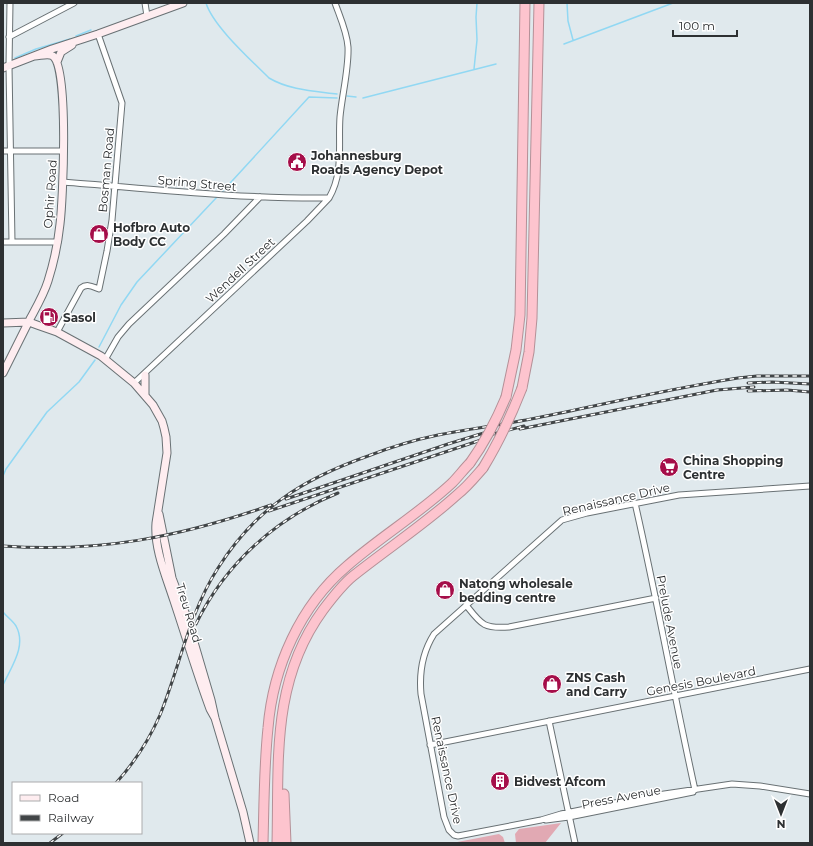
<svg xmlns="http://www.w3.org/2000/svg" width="813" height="846" font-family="Montserrat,sans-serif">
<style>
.green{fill:#e1a9b3}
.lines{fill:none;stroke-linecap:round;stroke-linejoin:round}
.stream{stroke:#91d8f3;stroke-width:1.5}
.street-casing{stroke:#697174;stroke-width:7}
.secondary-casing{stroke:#697174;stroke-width:9}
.highway-casing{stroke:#b49097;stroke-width:11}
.street{stroke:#fff;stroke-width:5}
.secondary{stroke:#feedf0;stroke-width:7}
.highway{stroke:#fdc4ce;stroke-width:9}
.rail-casing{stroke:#414547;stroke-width:3}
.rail{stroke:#fff;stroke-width:1.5;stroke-dasharray:4.5;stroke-linecap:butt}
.highway-bridge-casing{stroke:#b49097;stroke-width:11;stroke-linecap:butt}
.highway-bridge{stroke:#fdc4ce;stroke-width:9}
.labels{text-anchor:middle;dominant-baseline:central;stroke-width:3;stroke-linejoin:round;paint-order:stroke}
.poi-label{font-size:12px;font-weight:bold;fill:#2d3032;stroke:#fff;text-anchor:start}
.street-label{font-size:12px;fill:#2d3032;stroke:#fff}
</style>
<rect width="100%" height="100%" fill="#e0e9ed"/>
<path class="green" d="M 561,823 L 545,843 L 516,843 L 515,834 L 519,829 Z
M 499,834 L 503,837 L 505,843 L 452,843 Z"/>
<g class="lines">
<path class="stream" d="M 206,3 C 213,26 251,60 269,78 C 289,90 314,91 337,94
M 567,3 L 568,21 L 573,40
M 76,36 L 91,30
M 564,44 L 673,3
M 15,58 L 36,49 L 70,39
M 474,69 L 477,40 L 476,17 L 477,3
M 347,96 L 356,97
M 363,98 L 496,64
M 221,193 L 309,97 L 337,98
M 99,347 L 121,305 L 137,282 L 217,197
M 3,476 L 6,469 L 47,412 L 79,382 L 95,360
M 3,612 C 7,617 13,621 16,626 C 27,646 11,667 3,685"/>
<defs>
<path id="street" d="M 10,3 L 9,66 L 12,242
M 145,3 L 147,16
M 9,37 L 74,3
M 3,151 L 64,151
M 63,182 C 152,189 240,199 329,198
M 3,242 L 58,242
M 57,332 L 81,288 C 87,283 93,287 99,289 L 107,251 L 112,220 L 122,103 L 98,34
M 106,358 L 118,337 L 129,324 L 224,234 L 260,197
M 134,383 L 307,221 L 329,198 C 344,172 338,145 340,117 C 342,95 349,68 348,47 C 347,32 340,17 335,3
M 810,486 L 679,495 L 587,513 L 562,520 L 434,634 C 422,653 419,672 421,694 L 444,817 L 449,830 L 454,835 L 458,836 L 541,820 L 561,814 L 644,797 L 732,784 L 760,786 L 810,794
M 635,503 C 657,599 674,695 695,790
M 466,605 C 481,624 483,629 509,627 L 656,598
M 549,721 L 575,843
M 430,745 L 810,669
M 546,820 L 569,817 L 693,792"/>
<path id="secondary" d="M 57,62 L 61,52 L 72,45
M 3,68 L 52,49 L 98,34 L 183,3
M 3,323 L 29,322 L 37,325 L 57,332 L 101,356 L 134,383 L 153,405 L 162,421 L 164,428 L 166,437 L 167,453 L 156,523 C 154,549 166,576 174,601 C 186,637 197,674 210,709 L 215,718
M 3,373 C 12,355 21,337 30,319 C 37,306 44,294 48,281 C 54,262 58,243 60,224 C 63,200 69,69 53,56 C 48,53 40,56 35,56
M 145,395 L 145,375
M 159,514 L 172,578 L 186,615 L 211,700 L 215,718 L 243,812 L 250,843"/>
<path id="highway" d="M 522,388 L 529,352 L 532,318 L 539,3
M 506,397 L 516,350 L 520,315 L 525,3
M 284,794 L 286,843
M 263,843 C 264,805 264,766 268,728 C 273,667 300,606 347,566 C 380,537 420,513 452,483 C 458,477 464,469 470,463
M 277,843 C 279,760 271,681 323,610 C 332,598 342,585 353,576 C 388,548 425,524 458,494 C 467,487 475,477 483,468"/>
</defs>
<use href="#street" class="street-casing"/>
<use href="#secondary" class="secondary-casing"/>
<use href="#highway" class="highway-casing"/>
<use href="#street" class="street"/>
<use href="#secondary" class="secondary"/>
<use href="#highway" class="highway"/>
<defs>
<path id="rail" d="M 748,383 L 772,382 L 810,384
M 748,391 L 787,390 L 810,392
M 520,429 L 717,390 L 754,387
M 482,437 L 524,426
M 286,499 L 448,444 L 487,432
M 269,511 L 487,438
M 3,546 C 100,553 180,537 271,505
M 196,624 C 225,564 276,518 338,493
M 116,783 C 134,763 149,740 160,715 C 180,666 189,613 218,568 C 256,508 303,479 368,456 C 391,447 414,440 438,435 C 469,429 500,425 531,419 C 600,405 669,389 738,378 L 757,376 L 810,376
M 50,843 L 63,833"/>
</defs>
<use href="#rail" class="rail-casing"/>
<use href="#rail" class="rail"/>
<defs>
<path id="highway-bridge" d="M 470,463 C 485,442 496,421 506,397
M 483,468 C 499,442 511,416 522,388"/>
</defs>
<use href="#highway-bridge" class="highway-bridge-casing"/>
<use href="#highway-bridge" class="highway-bridge"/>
</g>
<defs>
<symbol id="civic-disc" viewBox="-11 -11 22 22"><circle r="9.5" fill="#a50e49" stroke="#fff"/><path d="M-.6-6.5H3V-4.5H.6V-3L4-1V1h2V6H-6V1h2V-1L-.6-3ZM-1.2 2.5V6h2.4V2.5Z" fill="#fff"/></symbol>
<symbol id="shop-disc" viewBox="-11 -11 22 22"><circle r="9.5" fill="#a50e49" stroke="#fff"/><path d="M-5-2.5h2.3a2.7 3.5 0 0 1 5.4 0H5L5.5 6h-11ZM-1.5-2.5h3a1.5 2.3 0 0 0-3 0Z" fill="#fff"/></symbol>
<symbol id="fuel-disc" viewBox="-11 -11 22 22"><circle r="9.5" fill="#a50e49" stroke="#fff"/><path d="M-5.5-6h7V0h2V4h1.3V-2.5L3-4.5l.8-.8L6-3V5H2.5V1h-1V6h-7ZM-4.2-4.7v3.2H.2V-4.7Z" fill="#fff"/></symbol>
<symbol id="supermarket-disc" viewBox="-11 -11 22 22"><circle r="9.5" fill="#a50e49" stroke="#fff"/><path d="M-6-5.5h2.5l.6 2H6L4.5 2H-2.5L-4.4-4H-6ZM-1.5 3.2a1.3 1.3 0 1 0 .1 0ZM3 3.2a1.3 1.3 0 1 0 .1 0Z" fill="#fff"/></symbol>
<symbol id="building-disc" viewBox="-11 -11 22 22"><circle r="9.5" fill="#a50e49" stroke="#fff"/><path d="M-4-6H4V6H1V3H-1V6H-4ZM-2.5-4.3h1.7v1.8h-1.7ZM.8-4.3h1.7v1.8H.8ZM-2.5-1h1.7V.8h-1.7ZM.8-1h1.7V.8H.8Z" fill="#fff"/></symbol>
</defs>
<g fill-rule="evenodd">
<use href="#civic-disc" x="286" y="151" width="22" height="22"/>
<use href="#shop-disc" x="88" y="223" width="22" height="22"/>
<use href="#fuel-disc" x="38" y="306" width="22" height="22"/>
<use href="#supermarket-disc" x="658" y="456" width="22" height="22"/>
<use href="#shop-disc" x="434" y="579" width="22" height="22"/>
<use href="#shop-disc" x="541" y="673" width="22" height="22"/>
<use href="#building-disc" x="489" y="770" width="22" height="22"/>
</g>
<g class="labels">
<g class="poi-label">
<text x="311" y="155">Johannesburg<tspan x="311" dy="14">Roads Agency Depot</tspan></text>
<text x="113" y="227">Hofbro Auto<tspan x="113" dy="14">Body CC</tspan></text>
<text x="63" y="317">Sasol</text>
<text x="683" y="460">China Shopping<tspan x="683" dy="14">Centre</tspan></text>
<text x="459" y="583">Natong wholesale<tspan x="459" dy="14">bedding centre</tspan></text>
<text x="566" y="677">ZNS Cash<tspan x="566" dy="14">and Carry</tspan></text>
<text x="514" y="781">Bidvest Afcom</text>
</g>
<g class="street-label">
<text transform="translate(106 170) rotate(-85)">Bosman Road</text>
<text transform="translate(197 183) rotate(5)">Spring Street</text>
<text transform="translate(50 194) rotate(-86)">Ophir Road</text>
<text transform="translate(240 270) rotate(-43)">Wendell Street</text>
<text transform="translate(616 499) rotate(-13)">Renaissance Drive</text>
<text transform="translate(189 613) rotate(73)">Treu Road</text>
<text transform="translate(670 622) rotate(79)">Prelude Avenue</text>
<text transform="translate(701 681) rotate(-11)">Genesis Boulevard</text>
<text transform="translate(447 770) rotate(78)">Renaissance Drive</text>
<text transform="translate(621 797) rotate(-11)">Press Avenue</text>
</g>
</g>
<rect width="813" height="846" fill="none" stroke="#2d3032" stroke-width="8"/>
<rect x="12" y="782" width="130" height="52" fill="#ffffff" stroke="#abacad"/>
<rect x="20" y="795" width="20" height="6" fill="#feedf0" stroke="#abacad"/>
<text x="48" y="802" font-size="12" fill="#2d3032">Road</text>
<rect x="20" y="815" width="20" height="6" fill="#414547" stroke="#abacad"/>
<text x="48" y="822" font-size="12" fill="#2d3032">Railway</text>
<g transform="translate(781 814) rotate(180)" stroke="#ffffff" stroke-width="3" paint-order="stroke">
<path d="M0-3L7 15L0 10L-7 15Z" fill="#2d3032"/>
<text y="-6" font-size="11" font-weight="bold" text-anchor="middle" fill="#2d3032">N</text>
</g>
<path d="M673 30v6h64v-6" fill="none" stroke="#2d3032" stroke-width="2"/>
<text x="679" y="30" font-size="12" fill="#2d3032" stroke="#ffffff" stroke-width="3" paint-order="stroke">100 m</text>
</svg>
